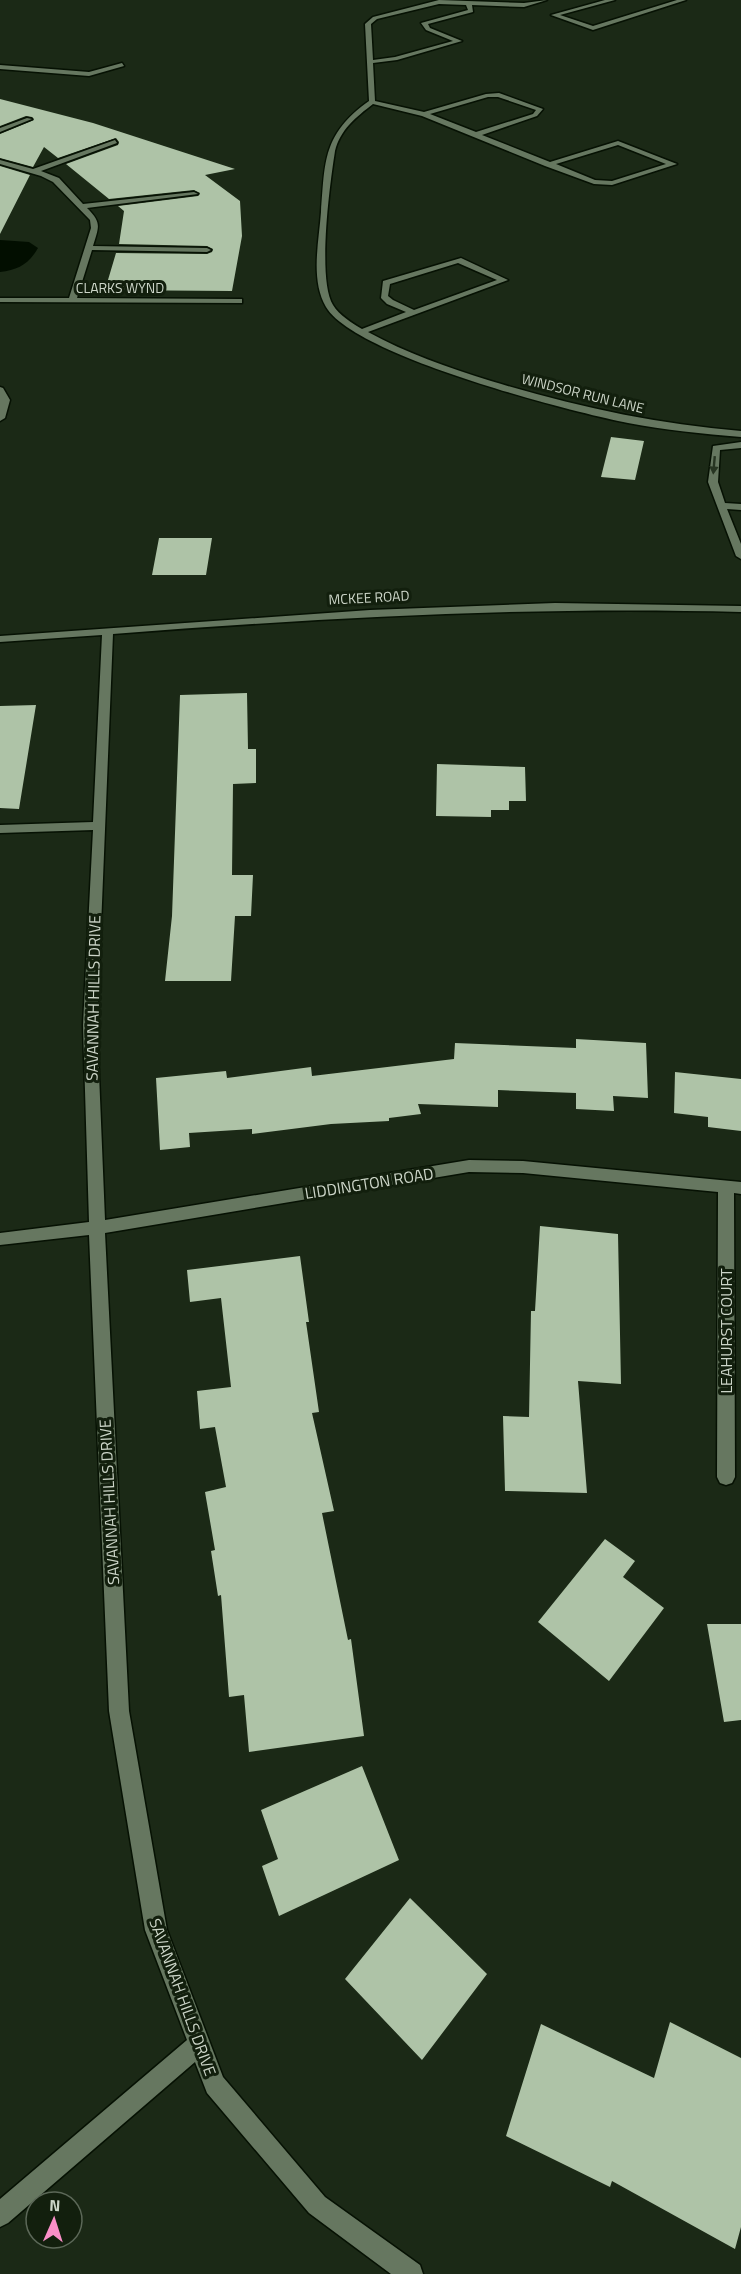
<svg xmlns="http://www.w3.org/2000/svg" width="741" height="2274" font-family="'Titillium Web',sans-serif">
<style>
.water{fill:#020e00}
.building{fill:#aec3a7}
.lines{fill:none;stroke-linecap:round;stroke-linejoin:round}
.minor-casing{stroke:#061103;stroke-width:3}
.minor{fill:#667760;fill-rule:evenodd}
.oneway{fill:#273522}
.labels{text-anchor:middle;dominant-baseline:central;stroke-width:6;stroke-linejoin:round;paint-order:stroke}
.far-street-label{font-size:14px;fill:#ccd5c8;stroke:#121f0d}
.street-label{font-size:16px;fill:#ccd5c8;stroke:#121f0d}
</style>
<rect width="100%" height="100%" fill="#1b2916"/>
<path class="water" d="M 0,240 L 29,242 L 38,248 C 29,264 18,270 0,272 Z"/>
<path class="building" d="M 0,99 L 93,123 L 235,169 L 205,175 L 240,201 L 242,236 L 232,291 L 105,290 L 116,253 L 207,254 L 212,252 L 213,249 L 207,246 L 119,244 L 124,211 L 118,206 L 198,196 L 200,193 L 194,190 L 109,199 L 66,164 L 118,145 L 119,142 L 116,138 L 58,158 L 44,147 L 33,167 L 0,158 L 0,134 L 34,120 L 32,117 L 26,116 L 0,126 Z
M 0,166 L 30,175 L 0,234 Z
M 611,437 L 644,441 L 635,480 L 601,477 Z
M 159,538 L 212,538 L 206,575 L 152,575 Z
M 247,693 L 248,749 L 256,749 L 256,783 L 233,784 L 232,875 L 253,875 L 251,916 L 235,916 L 231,981 L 165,981 L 172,916 L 180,695 Z
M 36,705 L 19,809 L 0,808 L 0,706 Z
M 437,764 L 525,767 L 526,801 L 509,801 L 509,810 L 491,810 L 491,817 L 436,816 Z
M 576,1039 L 646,1043 L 648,1098 L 613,1096 L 614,1111 L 576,1109 L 576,1093 L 498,1090 L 498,1107 L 418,1104 L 421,1114 L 389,1118 L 389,1121 L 331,1124 L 252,1134 L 252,1129 L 189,1133 L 190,1147 L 160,1150 L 156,1078 L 226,1071 L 227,1078 L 311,1067 L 312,1076 L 454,1059 L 455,1043 L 576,1048 Z
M 675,1072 L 741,1079 L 741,1131 L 708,1127 L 708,1117 L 674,1113 Z
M 540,1226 L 618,1234 L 621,1384 L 578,1381 L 587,1493 L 505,1491 L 503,1416 L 529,1417 L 531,1311 L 535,1311 Z
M 300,1256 L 309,1322 L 306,1322 L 319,1412 L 312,1413 L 334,1511 L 322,1513 L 348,1640 L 351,1639 L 364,1736 L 249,1752 L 244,1695 L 229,1697 L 221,1595 L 218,1596 L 211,1551 L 215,1550 L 205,1492 L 226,1487 L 215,1427 L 200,1429 L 197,1391 L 231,1387 L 221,1298 L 190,1302 L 187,1270 Z
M 605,1539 L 635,1561 L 623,1577 L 664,1608 L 609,1681 L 538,1622 Z
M 707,1624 L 741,1624 L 741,1720 L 724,1722 Z
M 362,1766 L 399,1860 L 279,1916 L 262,1866 L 278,1859 L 261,1810 Z
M 410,1898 L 487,1974 L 422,2060 L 345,1979 Z
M 670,2022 L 741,2058 L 741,2227 L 735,2249 L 612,2181 L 610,2187 L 506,2136 L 541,2024 L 654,2078 Z"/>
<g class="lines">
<defs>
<path id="minor" d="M 439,0 L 524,3 L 547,0 L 524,7 L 472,5 L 473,12 L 428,24 L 430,28 L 462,41 L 397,60 L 373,63 L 375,101 L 424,112 L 486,94 L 499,93 L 543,109 L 537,116 L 482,135 L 550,162 L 618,141 L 677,164 L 612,185 L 594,184 L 545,166 L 422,116 L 373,104 C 356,117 340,130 335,151 C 330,183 317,279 333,305 C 339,315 352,323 362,329 L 406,312 L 387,304 L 381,298 L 383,281 L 461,258 L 508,280 L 368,332 C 406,353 449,368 491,381 C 573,406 655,424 741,431 L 741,437 C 703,434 665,430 628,423 C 568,411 355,356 326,307 C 310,280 319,241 321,212 C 325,160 323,134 369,101 L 365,24 L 373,17 ZM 439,4 L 466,5 L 468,10 L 421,23 L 426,30 L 453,41 L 395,57 L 373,60 L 371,24 L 377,19 ZM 488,97 L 498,97 L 536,110 L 533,114 L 476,132 L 430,114 ZM 618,145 L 666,164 L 612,181 L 595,180 L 556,164 ZM 458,263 L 497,280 L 414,310 L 393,300 L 388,296 L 390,284 Z
M 605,0 L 615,0 L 560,15 L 593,26 L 677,0 L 686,0 L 593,30 L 551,15 Z
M 122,63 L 124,66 L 89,76 L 0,69 L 0,65 L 89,72 Z
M 27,118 L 32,119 L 0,132 L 0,128 Z
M 115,140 L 117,143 L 41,171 L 59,178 L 83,204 L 194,192 L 198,194 L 87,208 C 102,223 99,226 93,246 L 207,248 L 211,250 L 207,252 L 92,250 L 77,298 L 239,299 L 242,299 L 242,303 L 0,302 L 0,298 L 69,298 L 91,228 L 90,220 L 53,182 L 41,176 L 0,164 L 0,160 L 33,169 Z
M 0,387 L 3,388 L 10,400 L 5,418 L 0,421 Z
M 741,442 L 741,448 L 720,450 L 718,482 L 725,503 L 741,504 L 741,510 L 727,509 L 741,544 L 741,559 L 736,556 L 708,482 L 713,446 Z
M 555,603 L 741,606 L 741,612 C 531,606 323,618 113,634 L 97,1025 L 105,1220 L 469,1160 L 523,1161 L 741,1182 L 741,1194 L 734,1193 L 735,1477 L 732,1483 L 726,1485 L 720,1483 L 717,1477 L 718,1192 L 523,1173 L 469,1172 L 105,1233 L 129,1711 L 167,1930 L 223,2077 L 325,2197 L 420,2265 L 423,2274 L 391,2274 L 309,2213 L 207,2093 L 195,2062 L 8,2223 L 0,2227 L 0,2199 L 187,2040 L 145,1930 L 109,1711 L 89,1235 L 0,1245 L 0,1233 L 89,1222 L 83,1025 L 93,830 L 0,833 L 0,825 L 93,822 L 102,635 L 0,642 L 0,636 L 370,610 Z"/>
</defs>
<use href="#minor" class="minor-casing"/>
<use href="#minor" class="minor"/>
</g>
<defs><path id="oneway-solid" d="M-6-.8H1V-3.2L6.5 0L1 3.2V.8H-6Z" transform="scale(1.5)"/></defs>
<use class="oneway" href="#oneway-solid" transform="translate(714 465) rotate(95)"/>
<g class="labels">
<g class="far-street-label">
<text x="120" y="287">CLARKS WYND</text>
<text transform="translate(583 393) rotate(14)">WINDSOR RUN LANE</text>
<text transform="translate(369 597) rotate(-3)">MCKEE ROAD</text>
</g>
<g class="street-label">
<text transform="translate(93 998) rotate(-89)">SAVANNAH HILLS DRIVE</text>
<text transform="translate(369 1183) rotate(-9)">LIDDINGTON ROAD</text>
<text transform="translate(726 1331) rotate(-90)">LEAHURST COURT</text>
<text transform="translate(109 1502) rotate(-93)">SAVANNAH HILLS DRIVE</text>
<text transform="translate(183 1997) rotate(70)">SAVANNAH HILLS DRIVE</text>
</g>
</g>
<g transform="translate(54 2220) rotate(3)"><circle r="28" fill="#121f0d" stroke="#5c6858" stroke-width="1.5"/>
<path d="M0-4.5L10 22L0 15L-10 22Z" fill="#fa8fc8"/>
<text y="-9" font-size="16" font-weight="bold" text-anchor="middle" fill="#ccd5c8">N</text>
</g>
</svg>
